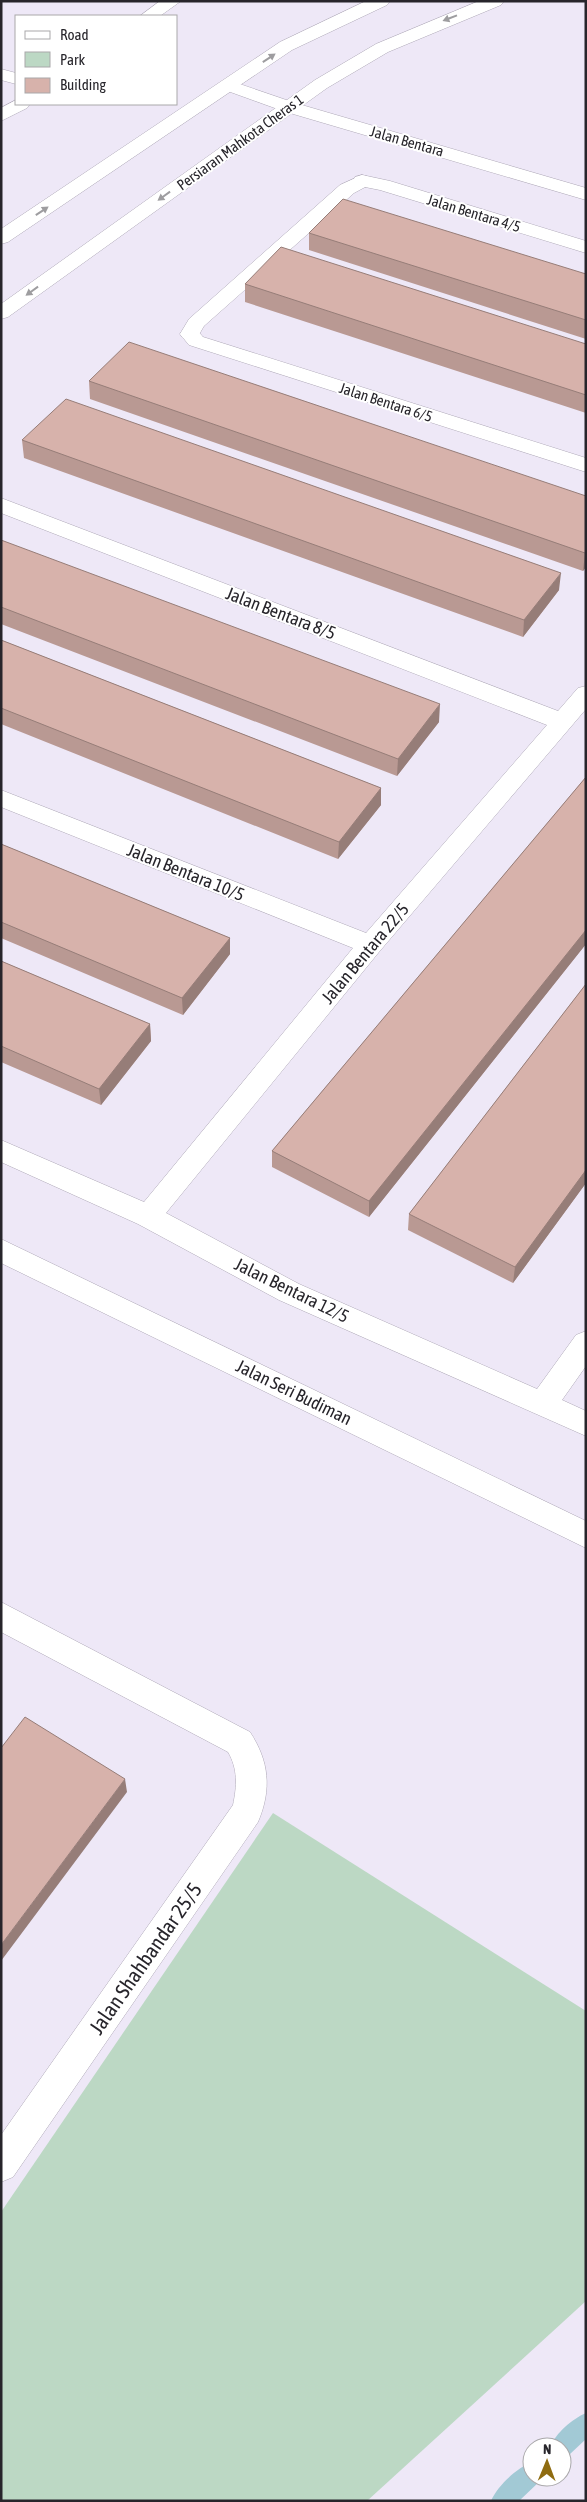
<svg xmlns="http://www.w3.org/2000/svg" width="587" height="2502" font-family="'Asap Condensed',sans-serif">
<style>
.green{fill:#bcd8c4}
.lines{fill:none;stroke-linecap:round;stroke-linejoin:round}
.stream{fill:#a2c9d5;fill-rule:evenodd}
.lane-casing{stroke:#aea8b7;stroke-width:1}
.street-casing{stroke:#aea8b7;stroke-width:1}
.secondary-casing{stroke:#aea8b7;stroke-width:1}
.lane{fill:#fff;fill-rule:evenodd}
.street{fill:#fff;fill-rule:evenodd}
.secondary{fill:#fff;fill-rule:evenodd}
.wall{fill:#b99993}
.shaded-wall{fill:#967d78}
.building{fill:#d7b2ab;stroke:#967d78}
.oneway{fill:#9e9da0}
.labels{text-anchor:middle;dominant-baseline:central;stroke-width:4;stroke-linejoin:round;paint-order:stroke}
.far-street-label{font-size:15px;fill:#27252b;stroke:#fff}
.street-label{font-size:18px;fill:#27252b;stroke:#fff}
.near-street-label{font-size:21px;fill:#27252b;stroke:#fff}
</style>
<rect width="100%" height="100%" fill="#eee8f7"/>
<path class="green" d="M 273,1813 L 586,2011 L 586,2301 L 367,2501 L 1,2501 L 1,2212 Z"/>
<g class="lines">
<path class="stream" d="M 586,2413 L 586,2439 L 569,2455 L 562,2458 L 562,2447 L 550,2447 C 556,2433 572,2419 586,2413 Z
M 532,2462 L 532,2477 L 541,2477 L 540,2481 L 519,2501 L 491,2501 C 497,2486 517,2468 532,2462 Z"/>
<defs>
<path id="lane" d="M 362,175 L 369,177 L 371,181 L 369,185 L 354,193 L 204,326 L 197,338 L 190,340 L 183,338 L 180,334 L 189,319 L 340,185 Z"/>
<path id="street" d="M 160,1 L 181,1 L 160,16 L 140,16 Z
M 1,69 L 16,73 L 16,84 L 1,80 Z
M 228,80 L 295,103 L 586,188 L 586,200 L 283,111 L 222,89 L 219,85 L 222,81 Z
M 16,100 L 16,104 L 30,104 L 27,108 L 1,121 L 1,108 Z
M 362,175 L 390,181 L 586,241 L 586,253 L 380,190 L 355,185 L 353,181 L 355,177 Z
M 190,328 L 197,330 L 203,337 L 586,458 L 586,472 L 189,345 L 180,334 L 183,330 Z
M 1,498 L 558,711 L 578,688 L 586,686 L 586,709 L 379,952 L 166,1213 L 299,1284 L 537,1389 L 576,1335 L 586,1331 L 586,1366 L 562,1400 L 586,1411 L 586,1436 L 279,1300 L 138,1224 L 1,1162 L 1,1140 L 144,1202 L 353,948 L 1,807 L 1,790 L 366,933 L 547,725 L 1,513 Z
M 1,1239 L 586,1521 L 586,1548 L 1,1263 Z
M 1,1602 L 250,1732 C 269,1761 272,1789 258,1822 L 13,2177 L 1,2182 L 1,2135 L 233,1805 C 237,1786 238,1769 228,1752 L 1,1632 Z"/>
<path id="secondary" d="M 366,1 L 390,1 L 387,5 L 292,50 L 8,242 L 1,244 L 1,229 L 280,42 Z
M 479,1 L 504,1 L 501,5 L 388,52 L 327,88 L 8,317 L 1,319 L 1,304 L 315,80 L 376,44 Z"/>
</defs>
<use href="#lane" class="lane-casing"/>
<use href="#street" class="street-casing"/>
<use href="#secondary" class="secondary-casing"/>
<use href="#lane" class="lane"/>
<use href="#street" class="street"/>
<use href="#secondary" class="secondary"/>
</g>
<path class="wall" d="M 309,233 L 586,274 L 586,339 L 309,250 Z
M 245,284 L 586,344 L 586,413 L 245,302 Z
M 89,381 L 586,496 L 586,567 L 583,571 L 90,399 Z
M 22,440 L 559,590 L 523,637 L 24,458 Z
M 1,540 L 439,722 L 397,776 L 1,624 Z
M 1,640 L 381,788 L 381,805 L 338,859 L 1,724 Z
M 586,777 L 586,944 L 369,1217 L 272,1167 L 272,1151 Z
M 1,844 L 230,938 L 230,954 L 183,1015 L 1,938 Z
M 1,961 L 150,1024 L 151,1041 L 101,1105 L 1,1062 Z
M 586,984 L 586,1183 L 513,1283 L 408,1230 L 409,1214 Z"/>
<path class="shaded-wall" d="M 586,552 L 586,567 L 583,571 L 585,553 Z
M 561,573 L 559,590 L 523,637 L 524,620 Z
M 440,704 L 439,722 L 397,776 L 398,759 Z
M 381,788 L 381,805 L 338,859 L 339,842 Z
M 586,930 L 586,944 L 369,1217 L 369,1201 Z
M 230,938 L 230,954 L 183,1015 L 182,998 Z
M 150,1024 L 151,1041 L 101,1105 L 99,1089 Z
M 586,1170 L 586,1183 L 513,1283 L 515,1267 Z
M 125,1779 L 127,1792 L 1,1961 L 1,1945 Z"/>
<path class="building" d="M 343,199 L 586,274 L 586,320 L 309,233 Z
M 281,247 L 586,344 L 586,395 L 245,284 Z
M 129,342 L 586,496 L 586,552 L 585,553 L 89,381 Z
M 66,399 L 561,573 L 524,620 L 22,440 Z
M 1,540 L 440,704 L 398,759 L 1,607 Z
M 1,640 L 381,788 L 339,842 L 1,708 Z
M 586,777 L 586,930 L 369,1201 L 272,1151 Z
M 1,844 L 230,938 L 182,998 L 1,922 Z
M 1,961 L 150,1024 L 99,1089 L 1,1046 Z
M 586,984 L 586,1170 L 515,1267 L 409,1214 Z
M 25,1717 L 125,1779 L 1,1945 L 1,1748 Z"/>
<defs><path id="oneway-solid" d="M-6-.8H1V-3.2L6.5 0L1 3.2V.8H-6Z" transform="scale(1.25)"/></defs>
<g class="oneway">
<use href="#oneway-solid" transform="translate(450 18) rotate(159)"/>
<use href="#oneway-solid" transform="translate(269 58) rotate(-34)"/>
<use href="#oneway-solid" transform="translate(164 196) rotate(144)"/>
<use href="#oneway-solid" transform="translate(42 211) rotate(-34)"/>
<use href="#oneway-solid" transform="translate(32 291) rotate(144)"/>
</g>
<g class="labels">
<g class="far-street-label">
<text transform="translate(407 141) rotate(16)">Jalan Bentara</text>
<text transform="translate(240 142) rotate(-36)">Persiaran Mahkota Cheras 1</text>
<text transform="translate(474 213) rotate(17)">Jalan Bentara 4/5</text>
<text transform="translate(386 402) rotate(18)">Jalan Bentara 6/5</text>
</g>
<g class="street-label">
<text transform="translate(281 613) rotate(21)">Jalan Bentara 8/5</text>
<text transform="translate(186 872) rotate(22)">Jalan Bentara 10/5</text>
<text transform="translate(365 953) rotate(-50)">Jalan Bentara 22/5</text>
<text transform="translate(292 1290) rotate(26)">Jalan Bentara 12/5</text>
<text transform="translate(294 1392) rotate(26)">Jalan Seri Budiman</text>
</g>
<g class="near-street-label">
<text transform="translate(145 1958) rotate(-55)">Jalan Shahbandar 25/5</text>
</g>
</g>
<rect width="587" height="2502" fill="none" stroke="#27252b" stroke-width="5"/>
<rect x="15" y="15" width="162" height="90" fill="#ffffff" stroke="#a9a8aa"/>
<rect x="25" y="31" width="25" height="8" fill="#ffffff" stroke="#a9a8aa"/>
<text x="60" y="40" font-size="15" fill="#27252b">Road</text>
<rect x="25" y="52" width="25" height="15" fill="#bcd8c4" stroke="#a9a8aa"/>
<text x="60" y="65" font-size="15" fill="#27252b">Park</text>
<rect x="25" y="78" width="25" height="15" fill="#d7b2ab" stroke="#a9a8aa"/>
<text x="60" y="90" font-size="15" fill="#27252b">Building</text>
<g transform="translate(547 2462) rotate(1)"><circle r="24" fill="#ffffff" stroke="#a9a8aa"/>
<path d="M0-4L9 19L0 12L-9 19Z" fill="#8f6c11"/>
<text y="-8" font-size="14" font-weight="bold" text-anchor="middle" fill="#27252b">N</text>
</g>
</svg>
